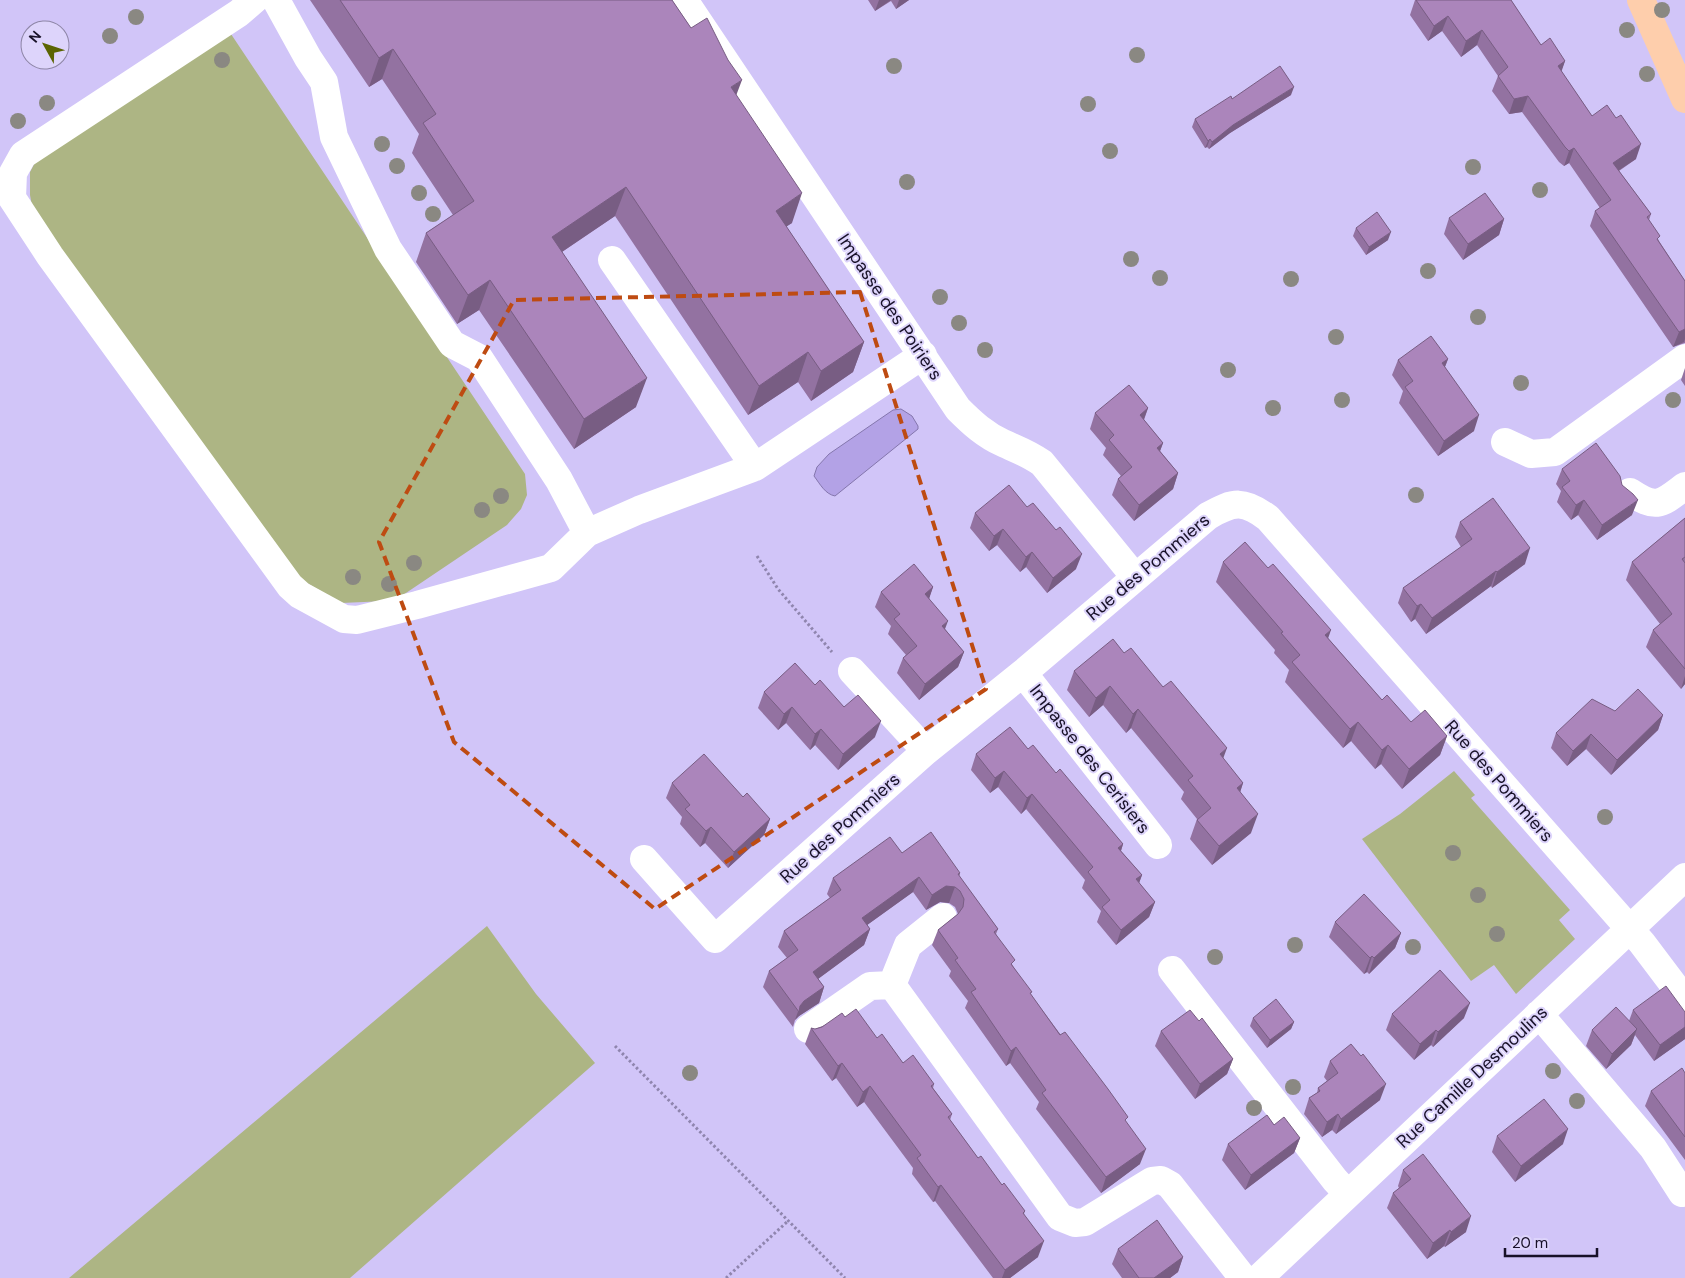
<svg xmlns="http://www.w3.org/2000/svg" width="1685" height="1278" font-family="'DM Sans',sans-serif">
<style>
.green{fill:#adb584}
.water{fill:#b3a2e6;stroke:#8476ad}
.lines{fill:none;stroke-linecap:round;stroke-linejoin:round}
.path{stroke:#8f85ae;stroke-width:3;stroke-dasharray:2.5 2.5;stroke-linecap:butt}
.minor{stroke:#fff;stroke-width:28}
.major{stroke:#feceac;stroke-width:28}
.tree{fill:#8a8882}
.wall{fill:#9372a1}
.shaded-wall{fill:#785d83}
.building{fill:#ab85bb;stroke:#785d83}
.marked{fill:none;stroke:#be4b12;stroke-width:4;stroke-dasharray:10 6;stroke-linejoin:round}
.labels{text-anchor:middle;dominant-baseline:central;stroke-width:4;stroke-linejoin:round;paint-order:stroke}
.street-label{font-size:18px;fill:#181128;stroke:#ddd4fb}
</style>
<rect width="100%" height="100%" fill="#d1c5f8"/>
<path class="green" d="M 229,31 L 525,474 L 527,495 L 521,509 L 507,525 L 403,595 L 387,601 L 341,603 L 295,576 L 34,217 L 30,195 L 30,172 L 40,153 Z
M 1454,771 L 1475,795 L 1471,798 L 1570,910 L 1559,920 L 1575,939 L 1516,994 L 1494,965 L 1471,981 L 1362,839 L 1400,814 Z
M 487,926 L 536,994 L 595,1063 L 350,1278 L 69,1278 Z"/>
<path class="water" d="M 901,409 L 912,416 L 918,426 L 918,429 L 835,496 C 825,494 820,484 814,476 L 817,467 L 829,454 L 893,410 Z"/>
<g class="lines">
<path class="path" d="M 757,556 L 778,589 L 832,652
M 615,1046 L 845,1278
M 726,1278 L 788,1221"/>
<path class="minor" d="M 254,0 L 239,13 L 23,155 L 13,173 L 12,198 L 50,256 L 290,586 L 300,595 L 344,619 L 357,620 L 417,605 L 551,568 L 587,533 L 639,510 L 755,467 L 923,355
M 276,0 L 308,58 L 324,82 L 334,137 L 388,249 L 452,344 L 479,358 L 559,480 L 587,533
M 684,0 L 958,409 C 972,423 985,435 1003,443 C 1018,450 1028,453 1042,463 L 1135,577
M 612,260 L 755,467
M 1505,442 L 1531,454 L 1555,452 L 1685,358
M 1630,492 C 1657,510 1661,504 1685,486
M 852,671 L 926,751
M 1023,673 L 1158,845
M 644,859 L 715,939 L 926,751 L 1023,673 L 1208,516 C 1234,501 1244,500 1268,518 L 1642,943 L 1685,1000
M 1172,970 L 1335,1180 L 1348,1194
M 892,985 L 1060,1217 L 1075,1223 L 1085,1222 L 1152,1181 L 1161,1180 L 1170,1185 L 1243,1278
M 892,985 L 908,945 L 943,917
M 1539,1014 L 1653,1148 L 1682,1193
M 808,1029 L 870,986 L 892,985
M 1259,1278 L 1685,877"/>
<path class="major" d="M 1641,0 L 1685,99"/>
</g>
<g class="tree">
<circle cx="1662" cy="10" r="8"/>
<circle cx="136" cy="17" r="8"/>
<circle cx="1627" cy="30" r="8"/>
<circle cx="110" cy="36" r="8"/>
<circle cx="1137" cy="55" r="8"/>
<circle cx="222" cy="60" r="8"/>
<circle cx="894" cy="66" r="8"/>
<circle cx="1647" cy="74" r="8"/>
<circle cx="47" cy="103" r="8"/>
<circle cx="1088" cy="104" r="8"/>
<circle cx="18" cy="121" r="8"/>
<circle cx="382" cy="144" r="8"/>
<circle cx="1110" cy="151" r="8"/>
<circle cx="397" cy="166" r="8"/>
<circle cx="1473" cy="167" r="8"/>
<circle cx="907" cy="182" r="8"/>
<circle cx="1540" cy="190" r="8"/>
<circle cx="419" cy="193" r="8"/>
<circle cx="433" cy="214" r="8"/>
<circle cx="1131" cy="259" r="8"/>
<circle cx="1428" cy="271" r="8"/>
<circle cx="1160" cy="278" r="8"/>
<circle cx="1291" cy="279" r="8"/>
<circle cx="940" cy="297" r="8"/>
<circle cx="1478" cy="317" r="8"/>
<circle cx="959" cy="323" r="8"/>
<circle cx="1336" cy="337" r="8"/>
<circle cx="985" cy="350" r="8"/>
<circle cx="1228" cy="370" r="8"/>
<circle cx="1521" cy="383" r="8"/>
<circle cx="1342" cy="400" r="8"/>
<circle cx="1673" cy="400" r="8"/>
<circle cx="1273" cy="408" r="8"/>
<circle cx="1416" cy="495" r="8"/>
<circle cx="501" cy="496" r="8"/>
<circle cx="482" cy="510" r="8"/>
<circle cx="414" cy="563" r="8"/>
<circle cx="353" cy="577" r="8"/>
<circle cx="389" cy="584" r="8"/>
<circle cx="1605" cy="817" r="8"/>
<circle cx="1453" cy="853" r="8"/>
<circle cx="1478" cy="895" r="8"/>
<circle cx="1497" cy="934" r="8"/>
<circle cx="1295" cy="945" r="8"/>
<circle cx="1413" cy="947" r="8"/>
<circle cx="1215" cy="957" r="8"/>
<circle cx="1553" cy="1071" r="8"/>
<circle cx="690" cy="1073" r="8"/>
<circle cx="1293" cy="1087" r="8"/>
<circle cx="1577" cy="1101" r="8"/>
<circle cx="1254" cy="1108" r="8"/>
</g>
<path class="wall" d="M 310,0 L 672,0 L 736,95 L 792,223 L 786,226 L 864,342 L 853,372 L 811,401 L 798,382 L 748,415 L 615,216 L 562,252 L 636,407 L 574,449 L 479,310 L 457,324 L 416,262 L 426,233 L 453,215 L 412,153 L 419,134 L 382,79 L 369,87 Z
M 868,0 L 909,0 L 896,9 L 891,1 L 875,11 Z
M 1415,0 L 1511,0 L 1541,45 L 1565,61 L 1561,71 L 1592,116 L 1636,159 L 1619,171 L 1651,214 L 1649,220 L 1659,241 L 1685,281 L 1685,343 L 1673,347 L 1590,226 L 1595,211 L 1600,208 L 1569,163 L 1564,166 L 1559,162 L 1522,112 L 1509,114 L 1492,91 L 1498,76 L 1477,45 L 1461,57 L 1442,31 L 1428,41 L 1410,15 Z
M 1291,95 L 1230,133 L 1209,149 L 1207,147 L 1205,148 L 1192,127 L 1195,119 L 1232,99 Z
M 1449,218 L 1504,219 L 1499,235 L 1463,260 L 1444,234 Z
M 1356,228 L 1388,240 L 1366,255 L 1353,236 Z
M 1448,359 L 1445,367 L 1474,431 L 1438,456 L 1399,403 L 1403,391 L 1392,375 L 1398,360 Z
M 1685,368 L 1685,386 L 1681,380 Z
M 1148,408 L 1144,420 L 1163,443 L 1160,451 L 1178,473 L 1173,489 L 1134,521 L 1112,495 L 1118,479 L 1121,476 L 1103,455 L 1106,448 L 1090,429 L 1095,413 Z
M 1562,469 L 1622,485 L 1632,515 L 1597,540 L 1578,515 L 1571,520 L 1557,502 L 1561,491 L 1556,484 Z
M 975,513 L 1076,569 L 1047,593 L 1026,567 L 1020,572 L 997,545 L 989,551 L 970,528 Z
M 1685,518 L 1685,684 L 1681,689 L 1646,647 L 1653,630 L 1660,624 L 1626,580 L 1632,562 Z
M 1460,522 L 1525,564 L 1492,588 L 1491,586 L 1426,634 L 1415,619 L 1411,622 L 1398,603 L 1403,588 L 1461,547 L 1455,537 Z
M 1223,562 L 1328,638 L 1382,700 L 1411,722 L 1447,736 L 1440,755 L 1402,789 L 1381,764 L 1375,769 L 1351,741 L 1343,748 L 1285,682 L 1289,670 L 1274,653 L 1275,650 L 1216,582 Z
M 933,587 L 929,598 L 945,629 L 964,652 L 958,667 L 919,700 L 897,673 L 903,658 L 906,655 L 888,634 L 891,626 L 875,607 L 881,592 Z
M 1124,653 L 1163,687 L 1243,783 L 1240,792 L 1251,833 L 1212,865 L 1190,839 L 1197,819 L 1181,799 L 1184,792 L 1131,728 L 1126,733 L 1103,705 L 1089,717 L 1067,690 L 1074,671 Z
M 815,685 L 844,707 L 875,737 L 838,770 L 815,745 L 810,750 L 786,723 L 778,730 L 758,708 L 764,692 Z
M 1615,711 L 1663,715 L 1658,730 L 1611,775 L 1586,749 L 1567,766 L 1551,748 L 1556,733 Z
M 1028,749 L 1056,773 L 1123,844 L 1121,851 L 1142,875 L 1139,883 L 1155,902 L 1149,917 L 1116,945 L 1097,922 L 1101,911 L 1082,888 L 1085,880 L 1026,809 L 1021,814 L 998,787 L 990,793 L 971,770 L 976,754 Z
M 672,783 L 743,797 L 770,819 L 764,835 L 728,868 L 705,843 L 700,847 L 680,824 L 682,817 L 666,798 Z
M 902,853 L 960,873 L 959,876 L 998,929 L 996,934 L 1013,966 L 1031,995 L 1126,1122 L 1140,1164 L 1101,1193 L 1036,1109 L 1039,1102 L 1010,1063 L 1006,1066 L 965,1008 L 968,1001 L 949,976 L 951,971 L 932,945 L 938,930 L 958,914 L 955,907 L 949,903 L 940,902 L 926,910 L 913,892 L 867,925 L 870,929 L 864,945 L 818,979 L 824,987 L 819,1003 L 799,1016 L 795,1020 L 793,1027 L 763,987 L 769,971 L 787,958 L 778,947 L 784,931 L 830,898 L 827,894 L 833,878 Z
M 1335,922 L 1401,933 L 1395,948 L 1369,974 L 1367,972 L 1364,974 L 1329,937 Z
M 1633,1010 L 1685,1027 L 1685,1039 L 1654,1061 L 1635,1035 L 1631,1045 L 1606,1069 L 1586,1046 L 1592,1030 L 1629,1021 Z
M 1392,1014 L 1464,1018 L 1433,1047 L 1431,1045 L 1414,1060 L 1386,1030 Z
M 845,1017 L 877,1038 L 903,1063 L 934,1084 L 933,1088 L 952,1114 L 950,1120 L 978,1158 L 1025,1211 L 1024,1214 L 1038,1257 L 1010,1278 L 993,1278 L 935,1201 L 933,1202 L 912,1174 L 913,1168 L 864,1102 L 857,1107 L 836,1078 L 832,1081 L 805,1044 L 811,1028 L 815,1029 Z
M 1253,1018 L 1294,1022 L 1291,1029 L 1267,1048 L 1250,1026 Z
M 1199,1021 L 1233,1059 L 1227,1074 L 1195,1099 L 1155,1046 L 1161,1031 Z
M 1330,1061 L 1380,1100 L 1336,1134 L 1332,1130 L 1322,1137 L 1304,1114 L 1309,1098 L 1317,1093 L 1318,1088 L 1327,1081 L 1324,1077 Z
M 1685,1073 L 1685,1160 L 1645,1106 L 1651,1091 Z
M 1497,1136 L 1563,1144 L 1515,1182 L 1492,1152 Z
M 1300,1138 L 1294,1153 L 1245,1190 L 1222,1160 L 1228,1144 Z
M 1403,1170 L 1466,1232 L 1445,1247 L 1444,1246 L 1427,1259 L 1387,1208 L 1393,1193 L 1399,1188 L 1398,1186 Z
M 1118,1249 L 1183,1257 L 1178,1272 L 1170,1278 L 1122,1278 L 1112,1264 Z"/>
<path class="shaded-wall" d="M 879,0 L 891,0 L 875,11 Z
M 899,0 L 909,0 L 896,9 Z
M 1448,16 L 1442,31 L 1428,41 L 1434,26 Z
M 1482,30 L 1477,45 L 1461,57 L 1466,41 Z
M 393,49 L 382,79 L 369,87 L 379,58 Z
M 1565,61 L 1560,76 L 1558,66 Z
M 742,80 L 731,109 L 731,87 Z
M 1294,87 L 1291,95 L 1230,133 L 1209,149 L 1212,142 L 1233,125 Z
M 1528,96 L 1522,112 L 1509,114 L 1514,99 Z
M 1210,139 L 1207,147 L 1205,148 L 1208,141 Z
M 1641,144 L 1636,159 L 1607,178 L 1613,163 Z
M 1574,148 L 1569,163 L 1564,166 L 1569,151 Z
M 626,187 L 615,216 L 541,266 L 552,237 Z
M 802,193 L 792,223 L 766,240 L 776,211 Z
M 1504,219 L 1499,235 L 1463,260 L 1468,244 Z
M 1391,232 L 1388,240 L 1366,255 L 1369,247 Z
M 490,280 L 479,310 L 457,324 L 468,295 Z
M 1685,329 L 1685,339 L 1684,342 L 1673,347 L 1679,332 Z
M 864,342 L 853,372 L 811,401 L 821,371 Z
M 808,352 L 798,382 L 748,415 L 759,386 Z
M 1448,359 L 1442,374 L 1442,363 Z
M 647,378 L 636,407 L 574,449 L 584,419 Z
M 1148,408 L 1142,424 L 1140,415 Z
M 1479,415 L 1474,431 L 1438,456 L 1444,441 Z
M 1163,443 L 1157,459 L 1157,448 Z
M 1178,473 L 1173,489 L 1134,521 L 1139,505 Z
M 1584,500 L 1578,515 L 1571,520 L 1576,505 Z
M 1638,500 L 1632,515 L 1597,540 L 1602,525 Z
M 1003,529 L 997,545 L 989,551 L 994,536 Z
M 1530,548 L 1525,564 L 1492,588 L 1497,572 Z
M 1032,552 L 1026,567 L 1020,572 L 1026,557 Z
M 1082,554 L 1076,569 L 1047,593 L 1053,578 Z
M 1496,571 L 1491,586 L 1426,634 L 1432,618 Z
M 933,587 L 928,602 L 925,594 Z
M 1421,604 L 1415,619 L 1411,622 L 1417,606 Z
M 948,621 L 942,637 L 942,626 Z
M 1331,630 L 1324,650 L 1325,635 Z
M 964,652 L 958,667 L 919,700 L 925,684 Z
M 1685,676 L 1685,684 L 1681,689 Z
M 1110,686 L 1103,705 L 1089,717 L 1096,698 Z
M 792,707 L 786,723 L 778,730 L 784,714 Z
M 1138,709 L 1131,728 L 1126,733 L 1133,714 Z
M 1663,715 L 1658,730 L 1611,775 L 1617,760 Z
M 881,721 L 875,737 L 838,770 L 843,754 Z
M 1358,722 L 1351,741 L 1343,748 L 1350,729 Z
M 821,729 L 815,745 L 810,750 L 815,734 Z
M 1591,734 L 1586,749 L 1567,766 L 1573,751 Z
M 1447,736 L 1440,755 L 1402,789 L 1409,769 Z
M 1388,745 L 1381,764 L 1375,769 L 1382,750 Z
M 1227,748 L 1220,767 L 1220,754 Z
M 1004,771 L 998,787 L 990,793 L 995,778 Z
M 1243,783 L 1237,802 L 1237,788 Z
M 1032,794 L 1026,809 L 1021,814 L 1027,798 Z
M 1258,814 L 1251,833 L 1212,865 L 1219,846 Z
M 770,819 L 764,835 L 728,868 L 734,852 Z
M 711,827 L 705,843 L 700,847 L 706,831 Z
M 1123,844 L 1118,860 L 1118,848 Z
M 960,873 L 949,903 L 940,902 L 926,910 L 932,895 Z
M 1142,875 L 1136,891 L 1136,879 Z
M 919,877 L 913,892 L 856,933 L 862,918 Z
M 1155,902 L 1149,917 L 1116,945 L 1121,930 Z
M 870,929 L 864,945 L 807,987 L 813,972 Z
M 1401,933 L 1395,948 L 1369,974 L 1374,958 Z
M 1372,956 L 1367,972 L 1364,974 L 1370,958 Z
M 824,987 L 819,1003 L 799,1016 L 795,1020 L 800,1006 L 804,1001 Z
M 1470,1003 L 1464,1018 L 1433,1047 L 1438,1032 Z
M 1294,1022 L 1291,1029 L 1267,1048 L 1270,1040 Z
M 1685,1027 L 1685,1039 L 1654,1061 L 1660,1045 Z
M 1637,1029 L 1631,1045 L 1606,1069 L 1612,1054 Z
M 1436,1030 L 1431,1045 L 1414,1060 L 1420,1044 Z
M 1016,1047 L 1010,1063 L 1006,1066 L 1011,1051 Z
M 1233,1059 L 1227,1074 L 1195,1099 L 1200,1084 Z
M 842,1063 L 836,1078 L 832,1081 L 838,1066 Z
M 1386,1084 L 1380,1100 L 1336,1134 L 1341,1119 Z
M 870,1086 L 864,1102 L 857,1107 L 863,1092 Z
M 1338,1114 L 1332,1130 L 1322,1137 L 1327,1122 Z
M 1568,1129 L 1563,1144 L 1515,1182 L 1521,1166 Z
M 1300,1138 L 1294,1153 L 1245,1190 L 1251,1175 Z
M 1146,1149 L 1140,1164 L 1101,1193 L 1106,1177 Z
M 941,1185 L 935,1201 L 933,1202 L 938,1187 Z
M 1471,1216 L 1466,1232 L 1445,1247 L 1451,1232 Z
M 1450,1230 L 1444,1246 L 1427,1259 L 1433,1243 Z
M 1044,1241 L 1038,1257 L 1010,1278 L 1002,1278 L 1005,1270 Z
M 1183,1257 L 1178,1272 L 1170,1278 L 1154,1278 Z"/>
<path class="building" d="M 340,0 L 672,0 L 691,28 L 707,18 L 728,60 L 742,80 L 731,87 L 802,193 L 776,211 L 864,342 L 821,371 L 808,352 L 759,386 L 626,187 L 552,237 L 647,378 L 584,419 L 490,280 L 468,295 L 426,233 L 474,201 L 423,123 L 436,114 L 393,49 L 379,58 Z
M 1416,0 L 1511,0 L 1541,45 L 1550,38 L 1565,61 L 1558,66 L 1592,116 L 1607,105 L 1616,118 L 1621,115 L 1641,144 L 1613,163 L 1651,214 L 1647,217 L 1660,236 L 1657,239 L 1685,281 L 1685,329 L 1679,332 L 1595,211 L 1611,200 L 1574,148 L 1569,151 L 1565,147 L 1528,96 L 1514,99 L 1498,76 L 1508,67 L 1482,30 L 1466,41 L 1448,16 L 1434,26 Z
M 1280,66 L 1294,87 L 1233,125 L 1212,142 L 1210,139 L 1208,141 L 1195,119 L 1231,96 L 1232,99 Z
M 1485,193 L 1504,219 L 1468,244 L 1449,218 Z
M 1377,212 L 1391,232 L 1369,247 L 1356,228 Z
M 1431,336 L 1448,359 L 1442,363 L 1479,415 L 1444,441 L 1405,387 L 1413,381 L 1398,360 Z
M 1129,385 L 1148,408 L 1140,415 L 1163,443 L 1157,448 L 1178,473 L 1139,505 L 1118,479 L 1132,467 L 1109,440 L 1114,435 L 1095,413 Z
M 1596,443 L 1620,476 L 1622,485 L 1633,494 L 1638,500 L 1602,525 L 1584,500 L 1576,505 L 1562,487 L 1570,481 L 1562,469 Z
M 1009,485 L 1027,507 L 1033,503 L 1056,530 L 1060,527 L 1082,554 L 1053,578 L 1032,552 L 1026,557 L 1003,529 L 994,536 L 975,513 Z
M 1493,498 L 1530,548 L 1497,572 L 1496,571 L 1432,618 L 1421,604 L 1417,606 L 1403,588 L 1472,539 L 1460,522 Z
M 1685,518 L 1685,557 L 1682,559 L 1685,563 L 1685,669 L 1653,630 L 1672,614 L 1632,562 Z
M 1245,542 L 1268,568 L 1273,564 L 1331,630 L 1325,635 L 1382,700 L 1387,695 L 1411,722 L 1425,710 L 1447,736 L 1409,769 L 1388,745 L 1382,750 L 1358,722 L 1350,729 L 1292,662 L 1300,655 L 1281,633 L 1283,632 L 1223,562 Z
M 914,564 L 933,587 L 925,594 L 948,621 L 942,626 L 964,652 L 925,684 L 903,658 L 917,646 L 894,619 L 900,614 L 881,592 Z
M 1113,639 L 1124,653 L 1131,648 L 1163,687 L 1171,681 L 1227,748 L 1220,754 L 1243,783 L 1237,788 L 1258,814 L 1219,846 L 1197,820 L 1211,808 L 1188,780 L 1193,776 L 1138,709 L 1133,714 L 1110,686 L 1096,698 L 1074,671 Z
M 795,663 L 815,685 L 820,680 L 844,707 L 858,695 L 881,721 L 843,754 L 821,729 L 815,734 L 792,707 L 784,714 L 764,692 Z
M 1638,689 L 1663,715 L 1617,760 L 1591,734 L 1573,751 L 1556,733 L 1592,699 L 1615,711 Z
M 1010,727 L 1028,749 L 1033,745 L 1056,773 L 1060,769 L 1123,844 L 1118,848 L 1142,875 L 1136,879 L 1155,902 L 1121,930 L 1102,907 L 1110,900 L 1088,872 L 1093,867 L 1032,794 L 1027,798 L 1004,771 L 995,778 L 976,754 Z
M 704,754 L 743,797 L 747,793 L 770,819 L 734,852 L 711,827 L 706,831 L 685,809 L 690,805 L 672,783 Z
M 931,832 L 960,873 L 958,874 L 998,929 L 994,932 L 1015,960 L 1011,964 L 1032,992 L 1030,993 L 1060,1035 L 1065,1032 L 1108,1089 L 1128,1117 L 1125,1120 L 1146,1149 L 1106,1177 L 1042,1093 L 1046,1090 L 1016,1047 L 1011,1051 L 971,992 L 976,989 L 955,960 L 958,958 L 938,930 L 958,914 L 963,907 L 964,899 L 960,891 L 955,887 L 946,886 L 932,895 L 919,877 L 862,918 L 870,929 L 813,972 L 824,987 L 804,1001 L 800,1006 L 799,1012 L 769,971 L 798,950 L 784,931 L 841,890 L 833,878 L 890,837 L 902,853 Z
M 1364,894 L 1401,933 L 1374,958 L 1372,956 L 1370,958 L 1335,922 Z
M 1440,970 L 1470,1003 L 1438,1032 L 1436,1030 L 1420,1044 L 1392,1014 Z
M 1666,986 L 1685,1012 L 1685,1027 L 1660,1045 L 1633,1010 Z
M 1276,999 L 1294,1022 L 1270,1040 L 1253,1018 Z
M 1616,1007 L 1637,1029 L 1612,1054 L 1592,1030 Z
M 856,1009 L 877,1038 L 882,1034 L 903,1063 L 913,1055 L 934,1084 L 931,1086 L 952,1114 L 948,1117 L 978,1158 L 981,1156 L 1002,1185 L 1004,1183 L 1025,1211 L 1023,1213 L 1044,1241 L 1005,1270 L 941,1185 L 938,1187 L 917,1158 L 921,1155 L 870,1086 L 863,1092 L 842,1063 L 838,1066 L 811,1028 L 815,1029 L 822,1027 L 842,1013 L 845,1017 Z
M 1190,1010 L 1199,1021 L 1202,1018 L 1233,1059 L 1200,1084 L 1161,1031 Z
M 1351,1044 L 1361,1056 L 1363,1054 L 1386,1084 L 1341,1119 L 1338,1114 L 1327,1122 L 1309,1098 L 1320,1091 L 1318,1088 L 1338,1073 L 1330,1061 Z
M 1682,1068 L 1685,1073 L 1685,1137 L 1651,1091 Z
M 1544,1099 L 1568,1129 L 1521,1166 L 1497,1136 Z
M 1267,1115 L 1274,1125 L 1284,1117 L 1300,1138 L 1251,1175 L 1228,1144 Z
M 1423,1154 L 1471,1216 L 1451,1232 L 1450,1230 L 1433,1243 L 1393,1193 L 1411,1179 L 1403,1170 Z
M 1157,1220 L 1183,1257 L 1154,1278 L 1139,1278 L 1118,1249 Z"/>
<path class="marked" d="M 860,292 L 986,689 L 655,909 L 454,742 L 379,542 L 514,300 Z"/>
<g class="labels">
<g class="street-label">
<text transform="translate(890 307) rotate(56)">Impasse des Poiriers</text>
<text transform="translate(1148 567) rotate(-40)">Rue des Pommiers</text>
<text transform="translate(1090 759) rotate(52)">Impasse des Cerisiers</text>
<text transform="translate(1499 781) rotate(49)">Rue des Pommiers</text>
<text transform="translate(840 828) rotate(-42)">Rue des Pommiers</text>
<text transform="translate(1472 1077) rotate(-43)">Rue Camille Desmoulins</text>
</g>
</g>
<g transform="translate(45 45) rotate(310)"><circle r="24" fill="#ddd4fb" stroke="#8e86a7"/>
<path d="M0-4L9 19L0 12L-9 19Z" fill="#5b6402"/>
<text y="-8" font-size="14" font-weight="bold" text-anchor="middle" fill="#181128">N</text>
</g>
<path d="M1505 1248v8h92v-8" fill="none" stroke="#181128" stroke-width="2.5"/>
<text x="1512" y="1248" font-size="15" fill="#181128" stroke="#ddd4fb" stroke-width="4" paint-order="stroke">20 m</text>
</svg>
